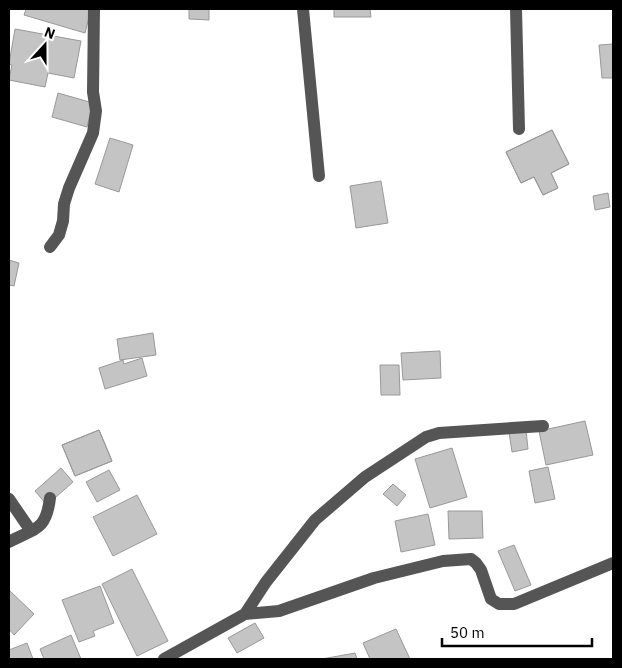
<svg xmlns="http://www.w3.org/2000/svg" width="622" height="668" font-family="'IBM Plex Sans',sans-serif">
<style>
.building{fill:#c4c4c4;stroke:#999}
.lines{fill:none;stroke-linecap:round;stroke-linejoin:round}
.minor{stroke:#555;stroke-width:12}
</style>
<rect width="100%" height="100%" fill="#fff"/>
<path class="building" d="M 26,9 L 91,9 L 85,33 L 24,15 Z
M 189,9 L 209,9 L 209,20 L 189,19 Z
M 334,9 L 370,9 L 371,17 L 334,17 Z
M 15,29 L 81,41 L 74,78 L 48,73 L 45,87 L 9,80 L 12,65 L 9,64 Z
M 613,44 L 613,78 L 602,78 L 599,45 Z
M 58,93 L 93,103 L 87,127 L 52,117 Z
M 552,130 L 569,164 L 551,173 L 558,188 L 543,195 L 534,177 L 521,183 L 506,152 Z
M 552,130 L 569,164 L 551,173 L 558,188 L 543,195 L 534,177 L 521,183 L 506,152 Z
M 110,138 L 133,145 L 119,192 L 95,184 Z
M 381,181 L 388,223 L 356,228 L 350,186 Z
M 608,193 L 610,207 L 595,210 L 593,196 Z
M 9,260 L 19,263 L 14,286 L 9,285 Z
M 153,333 L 156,355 L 120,360 L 117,339 Z
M 440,351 L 441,378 L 403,380 L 401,353 Z
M 142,358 L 147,376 L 105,389 L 99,368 L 123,360 L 124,364 Z
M 380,365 L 399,365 L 400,395 L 381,395 Z
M 585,421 L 593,455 L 546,465 L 539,431 Z
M 99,430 L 112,461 L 75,476 L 62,445 Z
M 99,430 L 112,461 L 75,476 L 62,445 Z
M 526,430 L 528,449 L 512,452 L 509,432 Z
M 452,448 L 467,497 L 430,508 L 415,459 Z
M 548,467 L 555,499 L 535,503 L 529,471 Z
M 61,468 L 73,482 L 47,505 L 35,491 Z
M 109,470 L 120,490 L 97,502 L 86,482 Z
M 393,484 L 406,495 L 397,506 L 383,494 Z
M 137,495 L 157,534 L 113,556 L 93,517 Z
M 448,511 L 482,511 L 483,538 L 449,539 Z
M 428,514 L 435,545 L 401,552 L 395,521 Z
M 514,545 L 531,585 L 515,591 L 498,551 Z
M 132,569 L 168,641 L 137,656 L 102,584 Z
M 100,586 L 114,623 L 93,631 L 95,636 L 79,642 L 62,600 Z
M 9,590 L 34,614 L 14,635 L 9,629 Z
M 255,623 L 264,638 L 237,653 L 228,638 Z
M 396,629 L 410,659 L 370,659 L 363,643 Z
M 71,635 L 81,659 L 44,659 L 40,649 Z
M 27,643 L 33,659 L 9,659 L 9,650 Z
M 355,653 L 357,659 L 322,659 Z"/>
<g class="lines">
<path class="minor" d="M 303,9 L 319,176
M 516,9 L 519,129
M 50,247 L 59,235 L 63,221 L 64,204 L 69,188 L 93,133 L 96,111 L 93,92 L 94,9
M 9,499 L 31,531
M 9,542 C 35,528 46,531 50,498
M 245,614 L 266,582 L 315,520 L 365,477 L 426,437 L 439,433 L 543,426
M 164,659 L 245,614 L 279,611 L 374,578 L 443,561 L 471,559 L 476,563 L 481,570 L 491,599 L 499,604 L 514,604 L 613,563"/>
</g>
<rect width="622" height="668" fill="none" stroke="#000000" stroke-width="20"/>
<g transform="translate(45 45) rotate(21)" stroke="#ffffff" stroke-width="4" paint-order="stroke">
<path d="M0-4L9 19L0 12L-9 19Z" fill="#000000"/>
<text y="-8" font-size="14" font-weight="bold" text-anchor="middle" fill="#000000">N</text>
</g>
<path d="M442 638v8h150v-8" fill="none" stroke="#000000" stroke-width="2.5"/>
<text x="450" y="638" font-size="15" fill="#000000" stroke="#ffffff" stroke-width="4" paint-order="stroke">50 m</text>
</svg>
